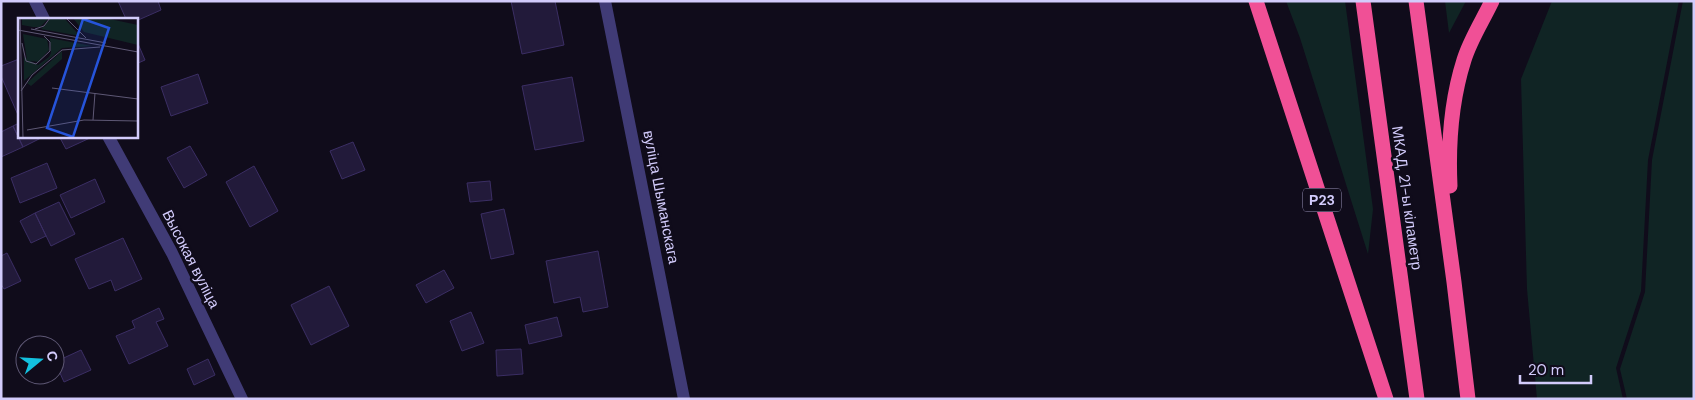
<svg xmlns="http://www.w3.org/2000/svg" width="1695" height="400" font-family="'DM Sans',sans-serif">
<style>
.green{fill:#102424}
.building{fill:#221a3a;stroke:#3b2e64}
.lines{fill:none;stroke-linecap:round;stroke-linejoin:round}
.street{stroke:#403b76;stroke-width:12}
.highway{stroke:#f05096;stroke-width:15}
.labels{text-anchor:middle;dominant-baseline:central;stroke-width:5;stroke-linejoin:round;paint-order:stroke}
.shield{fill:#100c1b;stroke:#9892b8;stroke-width:1}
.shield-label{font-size:14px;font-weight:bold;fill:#d2cbfb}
.street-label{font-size:15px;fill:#d2cbfb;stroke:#100c1b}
.inset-road{fill:none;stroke:#5e5875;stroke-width:1}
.view{fill:#2654da;fill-opacity:0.15;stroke:#2654da;stroke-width:2.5}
.inset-edge{fill:none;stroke:#d2cbfb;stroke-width:2.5}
</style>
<rect width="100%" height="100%" fill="#100c1b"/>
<path class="green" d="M 1286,1 L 1345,1 L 1373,209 L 1368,254 L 1300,38 Z
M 1445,1 L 1466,1 L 1449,33 Z
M 1552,1 L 1679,1 L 1648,160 L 1641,291 L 1616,368 L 1623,399 L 1537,399 L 1527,289 L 1521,79 Z
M 1683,1 L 1694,1 L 1694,399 L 1627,399 L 1620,369 L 1645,292 L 1652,160 Z"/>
<path class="building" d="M 118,1 L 158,1 L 161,10 L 136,21 L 136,19 L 126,19 Z
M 511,1 L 555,1 L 564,45 L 522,54 Z
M 136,39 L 145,60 L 136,64 Z
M 19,59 L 19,115 L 18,115 L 1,76 L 1,66 Z
M 198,74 L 208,103 L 171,116 L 161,87 Z
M 572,77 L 584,141 L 535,150 L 522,86 Z
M 19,123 L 19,136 L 43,137 L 23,147 L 13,126 Z
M 13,126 L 23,147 L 1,157 L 1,132 Z
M 59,136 L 89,136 L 90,138 L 66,149 Z
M 353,142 L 365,170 L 342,179 L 330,151 Z
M 190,146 L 207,175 L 184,188 L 167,158 Z
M 47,163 L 57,188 L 20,203 L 11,178 Z
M 254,166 L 278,211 L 250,227 L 226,182 Z
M 95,179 L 105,202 L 71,218 L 60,195 Z
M 490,181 L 492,200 L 470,202 L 467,183 Z
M 59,202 L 75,234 L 51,246 L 35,213 Z
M 504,209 L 514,254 L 491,259 L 481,214 Z
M 35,213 L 46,236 L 31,243 L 20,221 Z
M 123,238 L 142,279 L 115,291 L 111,280 L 89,289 L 75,259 Z
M 598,251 L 608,307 L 583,312 L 580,297 L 554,303 L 546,261 Z
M 7,253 L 21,281 L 4,289 L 1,284 L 1,256 Z
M 444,270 L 454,288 L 426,303 L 416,285 Z
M 329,286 L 349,326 L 311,345 L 291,305 Z
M 159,308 L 164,319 L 156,322 L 168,346 L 129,364 L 116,336 L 135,328 L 132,321 Z
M 471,312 L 484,343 L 462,351 L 450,321 Z
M 557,317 L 562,336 L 529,344 L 525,325 Z
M 521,349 L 523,374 L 497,376 L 496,350 Z
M 81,350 L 91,370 L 64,382 L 55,362 Z
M 208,359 L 215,375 L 194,385 L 187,369 Z"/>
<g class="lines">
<path class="street" d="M 35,1 L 44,19
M 605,1 L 684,399
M 108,136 L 172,253 L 242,399"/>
<path class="highway" d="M 1256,1 L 1386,399
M 1363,1 L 1417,399
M 1416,1 L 1454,282 L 1468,399
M 1450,186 C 1448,143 1451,101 1464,60 C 1470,40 1483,20 1492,1"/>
</g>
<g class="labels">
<rect class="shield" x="1303" y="188.5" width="38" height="23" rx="4"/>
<g class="shield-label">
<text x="1322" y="200">Р23</text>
</g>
<g class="street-label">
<text transform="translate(661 197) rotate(79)">вуліца Шыманскага</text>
<text transform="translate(1407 198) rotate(82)">МКАД, 21-ы кіламетр</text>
<text transform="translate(191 259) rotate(63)">Высокая вуліца</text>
</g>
</g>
<g transform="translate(18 18)">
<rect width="120" height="120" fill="#100c1b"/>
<path d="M 4,0 L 31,0 L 22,9 L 15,9 L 4,7 ZM 33,0 L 46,0 L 62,18 L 23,11 ZM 55,0 L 87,0 L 120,7 L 120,27 L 66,14 ZM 5,16 L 29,21 L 31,32 L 20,44 L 9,42 ZM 32,20 L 74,28 L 44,30 L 6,63 L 6,39 L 20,47 L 31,39 L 33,35 ZM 44,33 L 44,41 L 13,68 L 9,65 Z" fill="#102424"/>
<path class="inset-road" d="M 2,0 L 5,120M 48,0 L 68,20M 13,11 L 88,25M 17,11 L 26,8 L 32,0M 0,12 L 120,34M 4,25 L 8,43 L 18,46 L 32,33 L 32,24 L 26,18M 34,70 L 120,81M 3,73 L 14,57 L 44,32 L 82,29M 75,102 L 77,75M 9,112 L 66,102 L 120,103"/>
<path class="view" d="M 65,1 L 91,10 L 55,119 L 29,110 Z"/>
<rect width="120" height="120" class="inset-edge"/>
</g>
<rect width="1695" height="400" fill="none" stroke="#d2cbfb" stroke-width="5"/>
<g transform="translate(40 360) rotate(72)"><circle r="24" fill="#100c1b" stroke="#5e5875"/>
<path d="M0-4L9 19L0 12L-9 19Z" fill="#13c1df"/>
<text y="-8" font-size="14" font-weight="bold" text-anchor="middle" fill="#d2cbfb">С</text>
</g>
<path d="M1520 375v8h71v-8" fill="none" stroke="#d2cbfb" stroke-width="2.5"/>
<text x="1528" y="375" font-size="15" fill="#d2cbfb" stroke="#100c1b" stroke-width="4" paint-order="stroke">20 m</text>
</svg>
